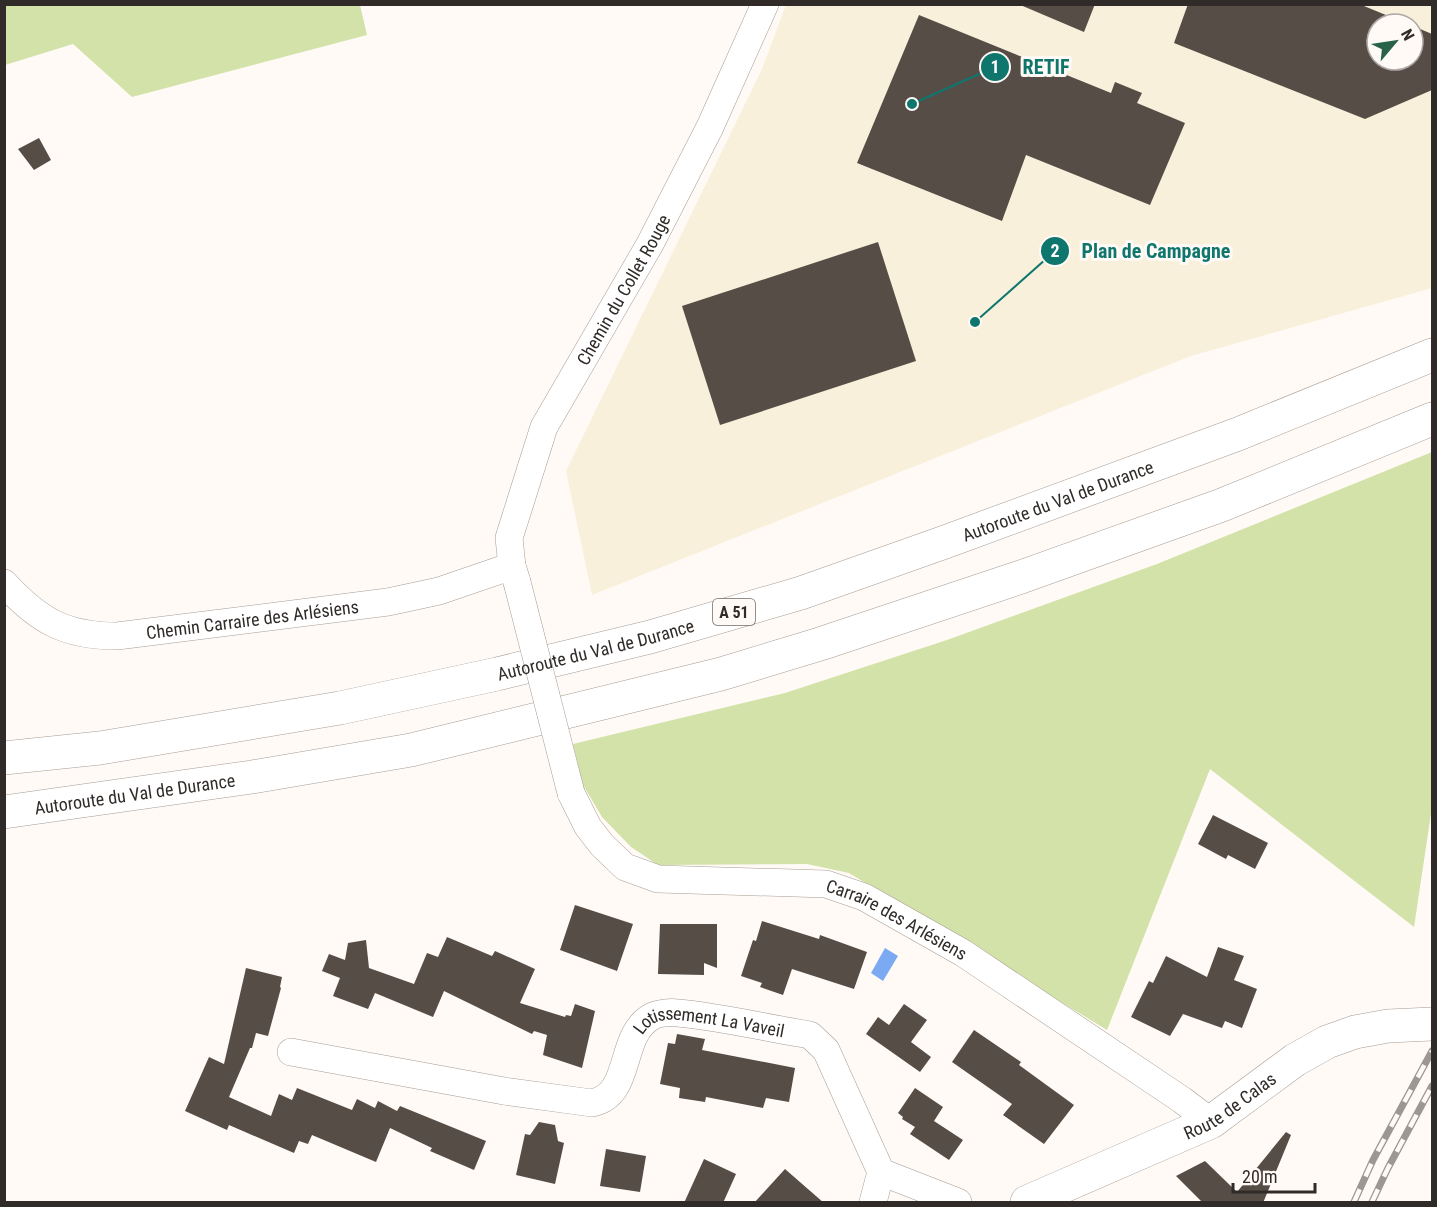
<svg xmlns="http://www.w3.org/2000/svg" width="1437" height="1207" font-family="'Roboto Condensed',sans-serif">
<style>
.commercial{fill:#f9f0db;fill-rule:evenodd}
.green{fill:#d2e2a8}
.water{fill:#7baaf3}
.building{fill:#574d47}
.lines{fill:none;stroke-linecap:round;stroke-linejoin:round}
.minor-casing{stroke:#a79c94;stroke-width:28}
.secondary-casing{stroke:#a79c94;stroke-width:34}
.motorway-casing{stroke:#a79c94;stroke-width:34}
.minor{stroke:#fff;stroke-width:27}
.secondary{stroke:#fff;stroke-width:33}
.motorway{stroke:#fff;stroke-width:33}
.rail-casing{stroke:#9c9794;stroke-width:7}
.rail{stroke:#fffaf6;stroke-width:4.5;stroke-dasharray:14;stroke-linecap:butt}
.minor-bridge-casing{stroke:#a79c94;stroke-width:28;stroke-linecap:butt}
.minor-bridge{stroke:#fff;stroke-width:27}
.labels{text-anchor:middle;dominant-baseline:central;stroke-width:6;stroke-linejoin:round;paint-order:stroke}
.shield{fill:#fffaf6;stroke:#6e6966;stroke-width:1.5}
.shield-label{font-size:16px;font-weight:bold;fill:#302b28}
.street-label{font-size:18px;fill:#302b28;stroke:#fffaf6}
.leader{fill:none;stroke:#0f766e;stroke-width:2}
.callout-dot{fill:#0f766e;stroke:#fffaf6;stroke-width:2}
.mark-label{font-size:18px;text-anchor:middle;font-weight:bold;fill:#fff}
.callout-label{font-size:20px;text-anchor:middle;font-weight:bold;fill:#0f766e;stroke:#fffaf6;stroke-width:6;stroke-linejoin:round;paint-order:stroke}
</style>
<rect width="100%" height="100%" fill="#fffaf6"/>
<path class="commercial" d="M 786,5 L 1432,5 L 1432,288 L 1191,356 L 592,595 L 566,471 L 762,69 ZM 1377,24 L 1413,24 L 1413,60 L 1377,60 Z"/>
<path class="green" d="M 5,4 L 360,5 L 367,35 L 132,97 L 73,44 L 5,65 Z
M 1432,452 L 1432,807 L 1414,927 L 1210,769 L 1107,1030 L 849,873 L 807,864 L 658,865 L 631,847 L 602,817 L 583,785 L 573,744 L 785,693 L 947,640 L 1157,564 Z"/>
<path class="water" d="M 885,948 L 898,956 L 883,981 L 871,973 Z"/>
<path class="building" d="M 1018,4 L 1095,4 L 1084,32 Z
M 1188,4 L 1359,4 L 1408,24 L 1377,24 L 1377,60 L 1413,60 L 1413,26 L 1432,34 L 1432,90 L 1365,119 L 1174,43 Z
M 919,15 L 1111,93 L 1115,82 L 1142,93 L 1137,103 L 1185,123 L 1150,205 L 1026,155 L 1002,221 L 857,163 Z
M 39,138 L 51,160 L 34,170 L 18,149 Z
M 878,242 L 916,361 L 720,425 L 682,306 Z
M 1213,815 L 1268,843 L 1255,869 L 1228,855 L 1226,859 L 1198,844 Z
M 575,905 L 633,924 L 617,971 L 560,950 Z
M 762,921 L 819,939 L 820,935 L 867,952 L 854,989 L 792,969 L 783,995 L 760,987 L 762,983 L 741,976 L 753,940 L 756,941 Z
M 660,924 L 717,924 L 717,968 L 704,963 L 704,975 L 658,974 Z
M 447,937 L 492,956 L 495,951 L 535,969 L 520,1003 L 565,1017 L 566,1015 L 571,1016 L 575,1004 L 595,1011 L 582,1068 L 543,1055 L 547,1035 L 534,1031 L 532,1034 L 444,991 L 433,1017 L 375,993 L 368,1009 L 333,996 L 340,978 L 322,971 L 329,954 L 345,960 L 348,943 L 366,940 L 369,968 L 414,984 L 427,953 L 438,957 Z
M 1218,947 L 1244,956 L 1234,980 L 1257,989 L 1242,1028 L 1225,1021 L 1222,1028 L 1183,1014 L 1170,1036 L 1131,1017 L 1149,981 L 1153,983 L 1166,956 L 1207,977 Z
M 246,968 L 282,977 L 280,987 L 281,988 L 268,1036 L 256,1033 L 252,1048 L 250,1048 L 229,1097 L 271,1116 L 279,1094 L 292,1100 L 297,1088 L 352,1110 L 357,1099 L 375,1108 L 378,1101 L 397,1111 L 400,1106 L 486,1141 L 474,1170 L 430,1151 L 432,1148 L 390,1128 L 376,1162 L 312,1135 L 308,1144 L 299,1141 L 294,1153 L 229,1125 L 227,1130 L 185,1111 L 209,1057 L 224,1064 Z
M 904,1004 L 927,1020 L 911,1042 L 931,1057 L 920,1072 L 866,1034 L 878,1017 L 889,1025 Z
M 974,1030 L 1021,1062 L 1019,1065 L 1074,1105 L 1044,1144 L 1003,1115 L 1012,1104 L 952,1062 Z
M 677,1034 L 705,1039 L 702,1050 L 795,1068 L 789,1102 L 766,1098 L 763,1108 L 706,1097 L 705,1102 L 679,1098 L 680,1088 L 660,1084 L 668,1043 L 675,1044 Z
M 915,1088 L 943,1107 L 934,1121 L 963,1140 L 949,1160 L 910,1134 L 915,1127 L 902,1119 L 903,1117 L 898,1113 Z
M 539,1122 L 555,1125 L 558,1141 L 564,1143 L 555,1184 L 516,1175 L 525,1134 L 530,1135 Z
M 1286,1132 L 1291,1135 L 1263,1203 L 1203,1203 L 1176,1176 L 1205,1161 L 1237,1192 Z
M 606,1149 L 646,1156 L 640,1192 L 600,1186 Z
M 704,1159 L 736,1174 L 723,1203 L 684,1203 Z
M 785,1169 L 824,1203 L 754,1203 Z"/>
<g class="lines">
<defs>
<g id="minor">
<path id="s1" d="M 517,582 L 512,566 L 509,538 L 544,427 L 650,244 L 710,127 L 765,4"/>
<path id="s2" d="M 4,583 C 39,621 65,636 117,636 L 388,602 L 439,591 L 512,566"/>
<path id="s3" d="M 571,793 L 588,827 L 602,845 L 625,867 L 658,879 L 826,884 L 864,897 L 963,953 L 1182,1100 L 1211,1122"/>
<path id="s4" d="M 291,1052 L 504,1091 L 592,1103 C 633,1095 618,1036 651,1017 C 657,1013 671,1012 678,1013 C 722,1017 766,1028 810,1035 L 826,1050 L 881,1172 L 873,1202"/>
<path d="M 881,1172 L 958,1202"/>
</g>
<g id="secondary">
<path id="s5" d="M 1027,1202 L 1211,1122 L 1295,1060 L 1327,1042 L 1355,1032 L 1388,1026 L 1432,1024"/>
</g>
<g id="motorway">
<path id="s6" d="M 4,758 L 100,748 L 340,708 L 497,674 L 650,637 L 801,593 L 945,542 L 1238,434 L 1432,355"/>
<path id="s7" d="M 4,812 L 252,777 L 411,750 L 721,674 L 820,644 L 1021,577 L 1222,505 L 1432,419"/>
</g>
</defs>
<use href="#minor" class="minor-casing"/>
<use href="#secondary" class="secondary-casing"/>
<use href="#motorway" class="motorway-casing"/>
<use href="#minor" class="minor"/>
<use href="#secondary" class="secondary"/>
<use href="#motorway" class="motorway"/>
<defs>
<path id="rail" d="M 1354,1202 L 1373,1160 L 1432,1051
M 1372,1202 L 1388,1168 L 1432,1086"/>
</defs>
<use href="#rail" class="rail-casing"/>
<use href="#rail" class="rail"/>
<defs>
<path id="minor-bridge" d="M 517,582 L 571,793"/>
</defs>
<use href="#minor-bridge" class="minor-bridge-casing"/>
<use href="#minor-bridge" class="minor-bridge"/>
</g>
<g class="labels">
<rect class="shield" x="713" y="599" width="42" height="26" rx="4.5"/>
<g class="shield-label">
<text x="734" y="612">A 51</text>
</g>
<g class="street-label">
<text stroke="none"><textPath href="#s1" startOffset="320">Chemin du Collet Rouge</textPath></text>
<text stroke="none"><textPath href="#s6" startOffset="1088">Autoroute du Val de Durance</textPath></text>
<text stroke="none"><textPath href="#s2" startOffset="266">Chemin Carraire des Arlésiens</textPath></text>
<text stroke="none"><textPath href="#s6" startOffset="602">Autoroute du Val de Durance</textPath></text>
<text stroke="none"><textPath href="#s7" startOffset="132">Autoroute du Val de Durance</textPath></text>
<text stroke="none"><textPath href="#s3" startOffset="375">Carraire des Arlésiens</textPath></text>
<text stroke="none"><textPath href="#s4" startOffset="472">Lotissement La Vaveil</textPath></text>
<text stroke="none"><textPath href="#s5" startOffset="225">Route de Calas</textPath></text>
</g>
</g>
<path class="leader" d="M912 104L995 67M975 322L1055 251"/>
<g class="callout-dot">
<circle cx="912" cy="104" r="6"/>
<circle cx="975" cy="322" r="6"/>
<circle cx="995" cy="67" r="15"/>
<circle cx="1055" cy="251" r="15"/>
</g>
<g class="mark-label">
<text x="995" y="73">1</text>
<text x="1055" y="257">2</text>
</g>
<g class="callout-label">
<text x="1046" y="74">RETIF</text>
<text x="1156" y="258">Plan de Campagne</text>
</g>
<rect width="1437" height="1207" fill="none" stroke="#302b28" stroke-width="12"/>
<g transform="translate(1395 42) rotate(61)"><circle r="28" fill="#fffaf6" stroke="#aca7a4" stroke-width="1.5"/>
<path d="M0-4.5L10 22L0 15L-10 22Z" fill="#28624b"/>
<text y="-9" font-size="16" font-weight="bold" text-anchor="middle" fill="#302b28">N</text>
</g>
<path d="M1233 1183v9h82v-9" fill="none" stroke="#302b28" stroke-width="3"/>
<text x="1242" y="1183" font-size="18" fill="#302b28" stroke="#fffaf6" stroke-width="4.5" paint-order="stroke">20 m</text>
</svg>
